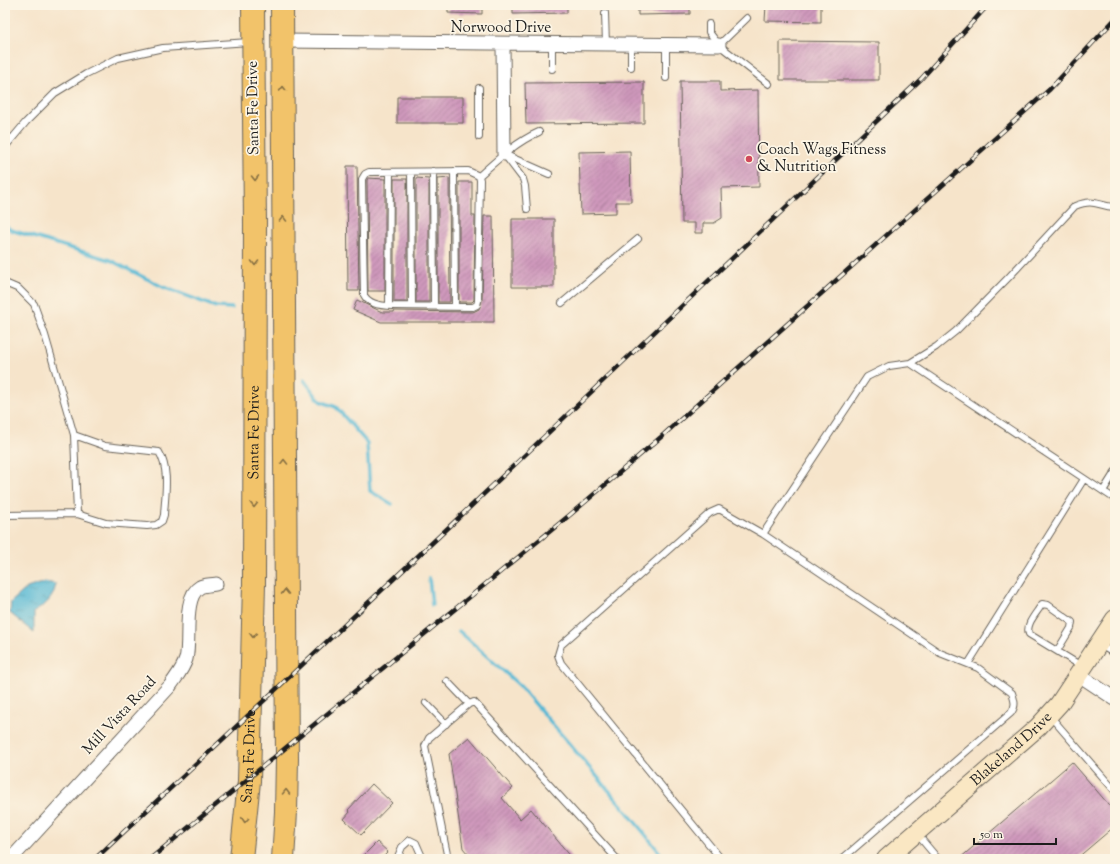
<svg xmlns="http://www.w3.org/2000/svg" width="1120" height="864" font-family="'Sorts Mill Goudy',serif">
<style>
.water{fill:url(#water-ripples);stroke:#386a78}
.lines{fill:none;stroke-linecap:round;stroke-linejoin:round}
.stream{stroke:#55b8d4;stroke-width:3.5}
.building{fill:url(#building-hatch)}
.lane-casing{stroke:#686259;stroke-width:8}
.street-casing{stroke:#686259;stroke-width:15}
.secondary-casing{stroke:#686259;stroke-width:20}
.highway-casing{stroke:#686259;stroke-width:24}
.lane{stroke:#fff;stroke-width:6}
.street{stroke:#fff;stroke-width:13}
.secondary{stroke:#fae7c3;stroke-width:18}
.highway{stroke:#f2c36a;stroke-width:22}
.rail-casing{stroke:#1c1c1c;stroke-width:4.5}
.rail{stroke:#fcf5e5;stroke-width:3;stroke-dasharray:9;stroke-linecap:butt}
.oneway{stroke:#877043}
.poi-dot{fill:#d1495b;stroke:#fcf5e5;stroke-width:1.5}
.labels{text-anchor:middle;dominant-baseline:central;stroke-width:3.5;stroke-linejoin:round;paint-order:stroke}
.street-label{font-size:15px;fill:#1c1c1c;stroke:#fcf5e5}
.poi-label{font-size:15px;fill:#1c1c1c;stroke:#fcf5e5;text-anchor:start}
</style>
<defs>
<pattern id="water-ripples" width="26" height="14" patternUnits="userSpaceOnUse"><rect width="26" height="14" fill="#55b8d4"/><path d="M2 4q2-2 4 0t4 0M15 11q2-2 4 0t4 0" fill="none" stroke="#4695ab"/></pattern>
<pattern id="building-hatch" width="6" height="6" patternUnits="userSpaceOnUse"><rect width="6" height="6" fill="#cf98bc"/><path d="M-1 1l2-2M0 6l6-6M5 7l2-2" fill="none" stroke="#a77b98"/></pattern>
</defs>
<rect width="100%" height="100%" fill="#fcf5e5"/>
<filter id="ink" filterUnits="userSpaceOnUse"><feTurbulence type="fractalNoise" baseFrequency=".025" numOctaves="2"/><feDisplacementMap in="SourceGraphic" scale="8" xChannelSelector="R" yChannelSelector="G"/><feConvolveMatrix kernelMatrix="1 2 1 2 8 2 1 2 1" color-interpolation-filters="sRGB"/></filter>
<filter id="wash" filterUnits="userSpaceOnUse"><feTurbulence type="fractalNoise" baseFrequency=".012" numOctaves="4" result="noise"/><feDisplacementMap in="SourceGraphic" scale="16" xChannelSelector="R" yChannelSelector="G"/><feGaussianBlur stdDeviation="0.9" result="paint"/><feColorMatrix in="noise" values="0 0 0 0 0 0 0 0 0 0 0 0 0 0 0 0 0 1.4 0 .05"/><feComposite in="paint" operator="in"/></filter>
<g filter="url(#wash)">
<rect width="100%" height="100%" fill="#f6e4ca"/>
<path class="water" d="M 45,582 L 56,584 C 53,599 47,604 34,612 L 34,633 L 10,613 L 11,602 L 27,588 Z"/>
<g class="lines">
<path class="stream" d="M 5,225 L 11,230 L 110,260 L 163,287 L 216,307 L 232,308
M 304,380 L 320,401 L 336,407 L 367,443 L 370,491 L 392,504
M 429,578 L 432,605
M 459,631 L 520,686 L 623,807 L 665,859"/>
</g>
<g id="blocks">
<path class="building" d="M 448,5 L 482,5 L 482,14 L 448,13 Z
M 513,5 L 567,5 L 567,13 L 513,14 Z
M 638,5 L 690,5 L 690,14 L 638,15 Z
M 766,5 L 821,5 L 821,22 L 765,21 Z
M 780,41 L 879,42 L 879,80 L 780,80 Z
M 680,81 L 720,81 L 720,91 L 758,90 L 759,187 L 721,188 L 722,218 L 714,223 L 703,223 L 703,233 L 695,233 L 695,223 L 682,223 Z
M 644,82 L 644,123 L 526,124 L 525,83 Z
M 397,97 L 463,97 L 463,123 L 397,123 Z
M 630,151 L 631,202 L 616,202 L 616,213 L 581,214 L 579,152 Z
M 347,166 L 357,166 L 359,291 L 348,291 Z
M 368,178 L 385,179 L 385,291 L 368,291 L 367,180 Z
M 416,178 L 429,179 L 429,302 L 416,302 Z
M 449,178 L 450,302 L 438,302 L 438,179 Z
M 394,179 L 407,179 L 407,302 L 394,302 Z
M 459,182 L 472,182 L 472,216 L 475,216 L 474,300 L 472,302 L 459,302 Z
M 484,216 L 493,216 L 494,322 L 381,322 L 353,310 L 357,300 L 382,312 L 394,312 L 394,311 L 473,312 L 479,309 L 482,301 Z
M 512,219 L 554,219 L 554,287 L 512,287 Z
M 469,737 L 513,788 L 502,798 L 520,819 L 531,809 L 573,859 L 472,859 L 463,848 L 449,754 Z
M 1072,762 L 1115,812 L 1115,826 L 1076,859 L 959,859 Z
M 372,784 L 392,803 L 361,835 L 344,819 L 350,812 L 348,810 Z
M 377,842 L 388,852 L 381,859 L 360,859 Z"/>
</g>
</g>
<g filter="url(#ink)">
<use href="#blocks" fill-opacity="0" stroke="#686259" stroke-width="1"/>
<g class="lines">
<defs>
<path id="lane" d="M 605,13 L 606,45
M 709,24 L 709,32 L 719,45 L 769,84
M 552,44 L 552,69
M 631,45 L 631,67
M 666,45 L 666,78
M 719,45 L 747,18
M 5,134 L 11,140
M 479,137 L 479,88
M 5,147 L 26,122 L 55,93 L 86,74 L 118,58 L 163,48 L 249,42
M 504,154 L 523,179 L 525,186 L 527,209
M 506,155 L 549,174
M 433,171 L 434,306
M 454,171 L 455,307
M 411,172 L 412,306
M 479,176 L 468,171 L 369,172 L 365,174 L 362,179 L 364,295 C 369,305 382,306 392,306 L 473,307 L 477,305 L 478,301 L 480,180 L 479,176 C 497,160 516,142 539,132
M 1115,207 C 1097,206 1095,198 1075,206 L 1009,277 L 956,331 L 936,347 L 910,363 L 1115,499
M 5,283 L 19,289 L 34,304 L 45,335 L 74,435 L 77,514 L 5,515
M 562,303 L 638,239
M 389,306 L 390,172
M 74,435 L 105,446 L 159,452 C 170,470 165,495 164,515 L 162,521 L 156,525 L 147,526 L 106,523 L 77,514
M 1103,491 L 1115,472
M 763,534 L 867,377 L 889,366 L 910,363
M 1100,645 L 1115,654
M 1057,651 L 1071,628 L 1072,622 L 1048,605 L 1042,604 C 1037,613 1025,624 1029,634 L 1083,667
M 968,664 L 1084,479
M 447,681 L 469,704
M 426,703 L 446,724
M 1050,716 L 1115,791
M 917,834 L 938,859
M 397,859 L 402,847 L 410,840 L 416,843 L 423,859
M 448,859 L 425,746 L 429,738 L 469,704 L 474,702 L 617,859
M 721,859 L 561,663 L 558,655 L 561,645 L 710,513 L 719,509 L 763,534 L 940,653 L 978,668 L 1012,693 C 1015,702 1016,706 1011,713 L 842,859"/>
<path id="street" d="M 282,41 L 719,45
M 503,44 L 504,154
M 1079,675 L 1115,699
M 11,859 L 170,686 C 176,677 183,669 186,659 C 191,641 182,597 200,587 C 204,585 211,585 216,584"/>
<g id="secondary">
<path id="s1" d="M 886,859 L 1038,727 L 1059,704 L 1115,619"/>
</g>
<g id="highway">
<path d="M 282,5 L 287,759 L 286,812 L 283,859"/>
<path id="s2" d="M 241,859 L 249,781 L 254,584 L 255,224 L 253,5"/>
</g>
</defs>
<use href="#lane" class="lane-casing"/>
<use href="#street" class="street-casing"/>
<use href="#secondary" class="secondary-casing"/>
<use href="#highway" class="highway-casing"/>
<use href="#lane" class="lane"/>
<use href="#street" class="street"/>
<use href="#secondary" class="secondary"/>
<use href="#highway" class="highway"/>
<defs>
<path id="rail" d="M 95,859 L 449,527 L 921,79 L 988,5
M 150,859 L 571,514 L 661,437 L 1050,89 L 1115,19"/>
</defs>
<use href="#rail" class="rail-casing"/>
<use href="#rail" class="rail"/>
</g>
<defs><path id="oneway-chevron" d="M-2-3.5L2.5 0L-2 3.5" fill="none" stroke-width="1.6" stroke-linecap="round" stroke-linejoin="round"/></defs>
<g class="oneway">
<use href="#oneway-chevron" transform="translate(283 89) rotate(-90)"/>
<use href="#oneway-chevron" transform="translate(255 178) rotate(89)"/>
<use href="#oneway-chevron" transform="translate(283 219) rotate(-90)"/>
<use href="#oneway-chevron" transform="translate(255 263) rotate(90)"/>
<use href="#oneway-chevron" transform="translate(284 462) rotate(-90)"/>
<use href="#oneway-chevron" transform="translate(254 505) rotate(90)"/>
<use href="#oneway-chevron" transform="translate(285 592) rotate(-91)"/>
<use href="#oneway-chevron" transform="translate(253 635) rotate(91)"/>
<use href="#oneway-chevron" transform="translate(286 792) rotate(-89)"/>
<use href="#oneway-chevron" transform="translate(245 820) rotate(95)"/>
</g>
</g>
<circle class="poi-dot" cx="749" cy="159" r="4"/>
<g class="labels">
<g class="street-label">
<text x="501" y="28">Norwood Drive</text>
<text transform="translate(254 108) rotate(-91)">Santa Fe Drive</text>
<text stroke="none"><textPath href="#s2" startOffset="427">Santa Fe Drive</textPath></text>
<text transform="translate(120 716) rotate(-47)">Mill Vista Road</text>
<text stroke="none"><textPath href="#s1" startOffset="167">Blakeland Drive</textPath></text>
<text stroke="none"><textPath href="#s2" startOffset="103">Santa Fe Drive</textPath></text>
</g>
<g class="poi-label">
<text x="757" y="150">Coach Wags Fitness<tspan x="757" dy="17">&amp; Nutrition</tspan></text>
</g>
</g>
<rect width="1120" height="864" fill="none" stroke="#fcf5e5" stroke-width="20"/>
<path d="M974 838v6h82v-6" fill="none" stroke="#1c1c1c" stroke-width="2"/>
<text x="980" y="838" font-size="12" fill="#1c1c1c" stroke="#fcf5e5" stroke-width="3" paint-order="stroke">50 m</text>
</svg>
